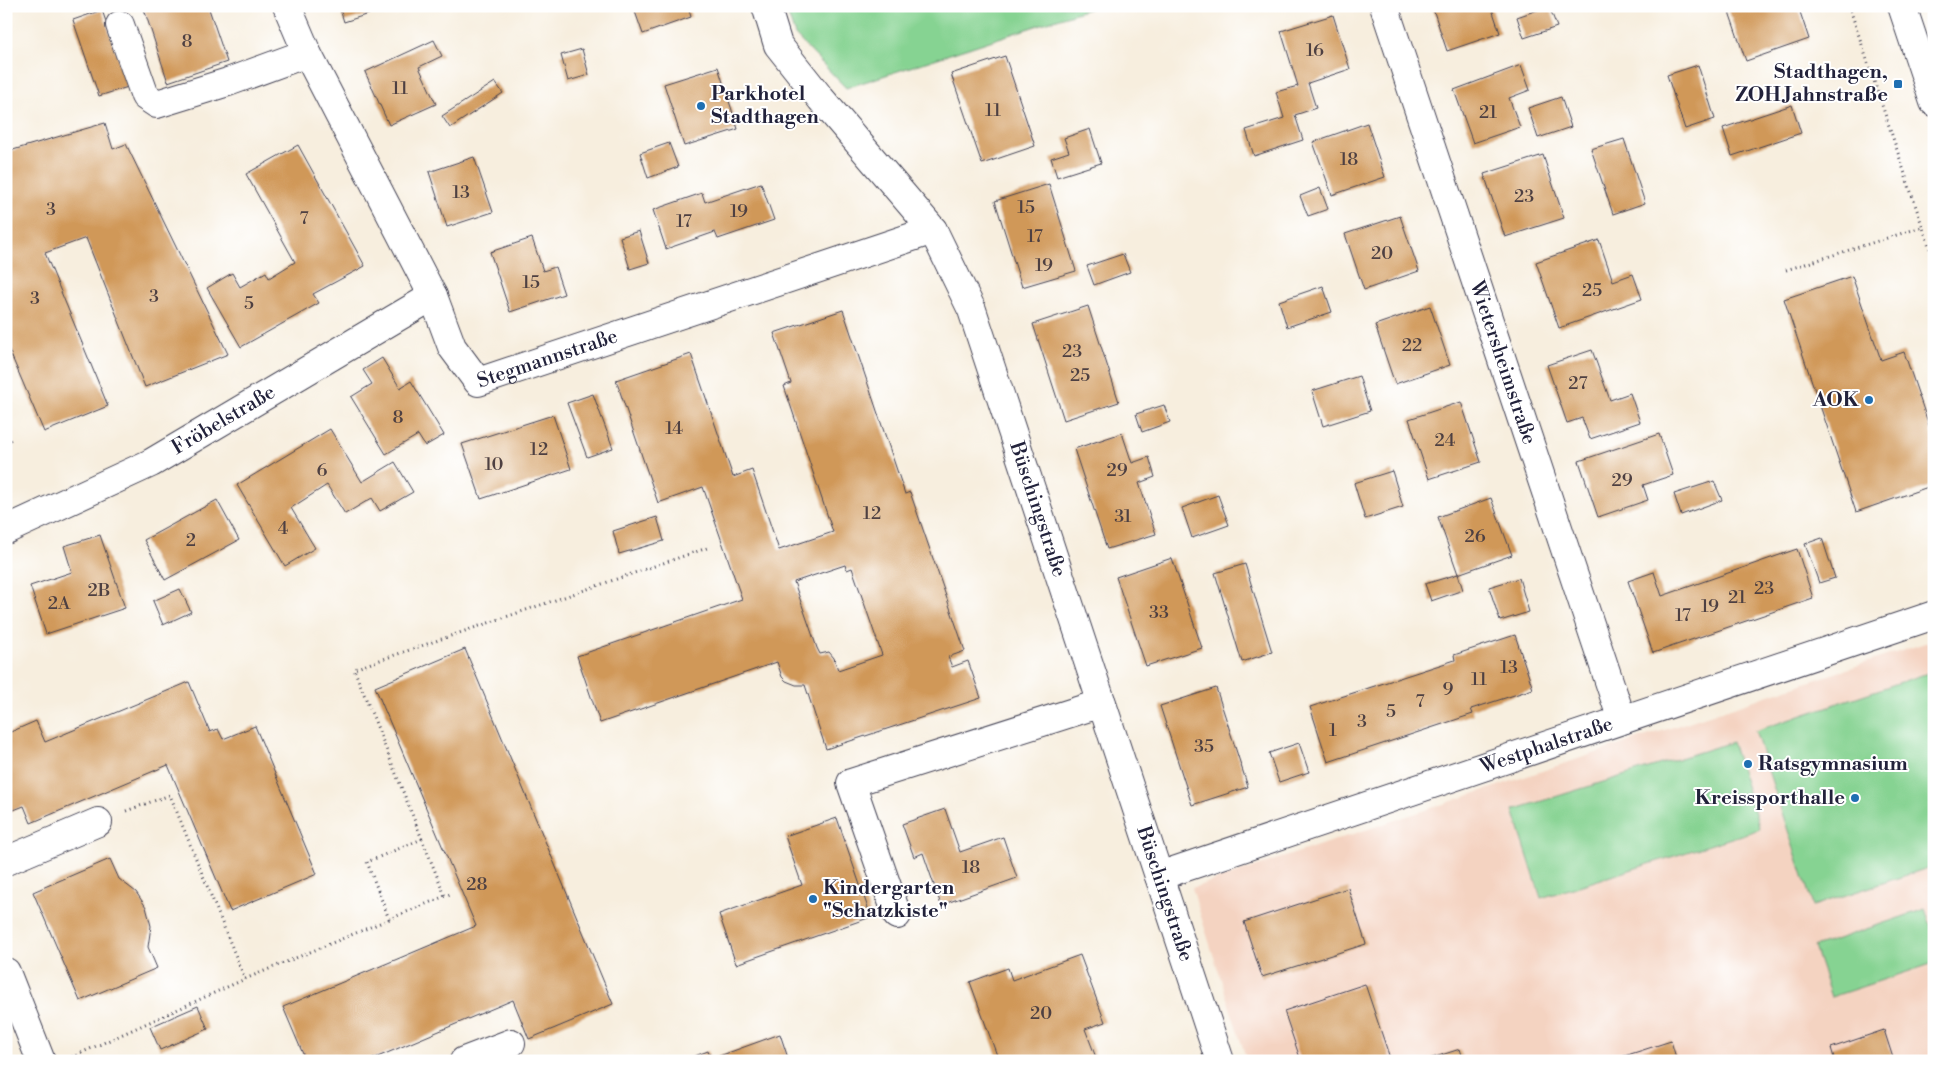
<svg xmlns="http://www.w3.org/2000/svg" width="1940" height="1067" font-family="'Libre Bodoni',serif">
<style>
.built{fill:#f4d3c1}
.green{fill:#86d392;stroke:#547a66}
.building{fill:#d09858;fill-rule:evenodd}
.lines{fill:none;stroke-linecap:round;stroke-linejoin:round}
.minor-casing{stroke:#424153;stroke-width:30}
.major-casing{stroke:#424153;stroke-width:30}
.path{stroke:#424153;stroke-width:3;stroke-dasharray:1 4;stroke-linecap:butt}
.minor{stroke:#fff;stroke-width:28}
.major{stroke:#fff;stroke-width:28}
.poi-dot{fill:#1f6fb2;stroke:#fff;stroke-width:2}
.labels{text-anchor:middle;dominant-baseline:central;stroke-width:4;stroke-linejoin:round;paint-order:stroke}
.number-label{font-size:18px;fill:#4e4042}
.poi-label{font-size:20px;font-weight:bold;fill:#22223b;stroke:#fff;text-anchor:end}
.street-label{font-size:20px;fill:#22223b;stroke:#fff}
</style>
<rect width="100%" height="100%" fill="#fff"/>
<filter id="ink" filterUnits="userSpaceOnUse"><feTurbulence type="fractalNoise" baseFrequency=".02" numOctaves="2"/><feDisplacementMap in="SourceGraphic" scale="10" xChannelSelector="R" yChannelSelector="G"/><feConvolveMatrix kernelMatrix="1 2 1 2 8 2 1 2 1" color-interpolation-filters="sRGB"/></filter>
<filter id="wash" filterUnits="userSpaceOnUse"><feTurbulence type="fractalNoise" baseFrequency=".0096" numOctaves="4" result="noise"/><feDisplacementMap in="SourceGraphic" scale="20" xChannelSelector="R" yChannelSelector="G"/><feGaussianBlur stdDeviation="1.12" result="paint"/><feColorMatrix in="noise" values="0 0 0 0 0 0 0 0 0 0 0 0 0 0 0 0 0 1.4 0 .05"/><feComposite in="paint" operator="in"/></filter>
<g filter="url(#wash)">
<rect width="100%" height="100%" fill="#f7eede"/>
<path class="built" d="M 1934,640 L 1934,1061 L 1247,1061 L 1192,888 Z"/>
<path class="green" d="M 785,6 L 1097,6 L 846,88 L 795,35 Z
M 1934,671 L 1934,866 L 1813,906 L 1755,731 Z
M 1732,742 L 1760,829 L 1541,898 L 1513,810 Z
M 1925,909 L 1934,934 L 1934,963 L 1831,997 L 1814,947 Z"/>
<g id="blocks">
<path class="building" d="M 143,6 L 208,6 L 227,62 L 168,82 Z
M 339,6 L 390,6 L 390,7 L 344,22 Z
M 633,6 L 688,6 L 691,17 L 643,34 Z
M 1432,6 L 1491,6 L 1500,33 L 1447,51 Z
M 1549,6 L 1557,27 L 1524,38 L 1517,17 Z
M 1727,6 L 1798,6 L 1809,39 L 1746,61 Z
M 102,10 L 128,87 L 99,96 L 73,20 Z
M 1333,15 L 1350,69 L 1308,83 L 1316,108 L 1295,115 L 1303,140 L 1254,156 L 1246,130 L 1284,118 L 1276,92 L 1298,86 L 1281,31 Z
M 434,40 L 442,56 L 419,67 L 436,104 L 389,125 L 365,72 Z
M 582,49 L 589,75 L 568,81 L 561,55 Z
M 1005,56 L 1035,146 L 982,164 L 951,74 Z
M 1521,65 L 1530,90 L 1509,98 L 1520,127 L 1473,143 L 1454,90 Z
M 1698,65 L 1715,119 L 1685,129 L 1667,75 Z
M 718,67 L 738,129 L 684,146 L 664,84 Z
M 495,82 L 503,93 L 450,128 L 442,116 Z
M 1561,97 L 1571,127 L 1538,138 L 1528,108 Z
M 1792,105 L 1801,133 L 1732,156 L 1723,128 Z
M 105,123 L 113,149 L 126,144 L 228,354 L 145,387 L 86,238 L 45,253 L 108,406 L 44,432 L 6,343 L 6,152 Z
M 1367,123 L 1385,177 L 1332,195 L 1313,142 Z
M 1090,129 L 1101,163 L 1057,177 L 1051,158 L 1069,152 L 1064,138 Z
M 1624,139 L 1645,203 L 1613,214 L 1591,149 Z
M 669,143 L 678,167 L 648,178 L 640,153 Z
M 298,145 L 365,266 L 313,294 L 319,303 L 241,347 L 207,288 L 232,273 L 240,287 L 266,272 L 269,278 L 295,262 L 246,174 Z
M 1543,155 L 1564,218 L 1505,237 L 1484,174 Z
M 474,157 L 493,212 L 447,227 L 429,172 Z
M 761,183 L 774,220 L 718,239 L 715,232 L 666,249 L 653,210 L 702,193 L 705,202 Z
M 1049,184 L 1076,271 L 1022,287 L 995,201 Z
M 1320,188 L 1328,209 L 1308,216 L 1300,196 Z
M 1400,216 L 1419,271 L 1364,290 L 1345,234 Z
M 639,231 L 649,263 L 630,269 L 620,237 Z
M 532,238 L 543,271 L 555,267 L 564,294 L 510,312 L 490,252 Z
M 1599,240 L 1613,281 L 1633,274 L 1642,299 L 1559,328 L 1536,262 Z
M 1123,254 L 1130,272 L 1094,285 L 1087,266 Z
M 1852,276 L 1881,360 L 1904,352 L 1934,440 L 1934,485 L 1856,512 L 1784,299 Z
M 1323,286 L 1332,312 L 1287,327 L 1279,301 Z
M 1088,306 L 1119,402 L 1064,420 L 1033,324 Z
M 1430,306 L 1450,365 L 1395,384 L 1375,325 Z
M 843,310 L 905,494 L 910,492 L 965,651 L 948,657 L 952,667 L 968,661 L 981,698 L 826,749 L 805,685 L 796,685 L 786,681 L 782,677 L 777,662 L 600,723 L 577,656 L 742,599 L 703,487 L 658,503 L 616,380 L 691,354 L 733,477 L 752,470 L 779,550 L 833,532 L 784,386 L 791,383 L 774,333 ZM 845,565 L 847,570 L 852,568 L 882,655 L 838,670 L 834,658 L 829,652 L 820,654 L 817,648 L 794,582 Z
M 1592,350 L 1610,400 L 1630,393 L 1640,422 L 1590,439 L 1582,418 L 1567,423 L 1547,365 Z
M 382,358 L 400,388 L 411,381 L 444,435 L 425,446 L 418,435 L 386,454 L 351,397 L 372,384 L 363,370 Z
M 1359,376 L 1370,411 L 1323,426 L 1312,391 Z
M 593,394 L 613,448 L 587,457 L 567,403 Z
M 1461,402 L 1481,462 L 1429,479 L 1409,419 Z
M 1164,405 L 1170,422 L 1142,432 L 1136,414 Z
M 553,415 L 571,469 L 481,499 L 462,444 Z
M 330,429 L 362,482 L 395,462 L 413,492 L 380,511 L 372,498 L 345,514 L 327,485 L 291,508 L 315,548 L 285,566 L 237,485 Z
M 6,431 L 11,441 L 6,443 Z
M 1122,433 L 1132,463 L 1149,457 L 1155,477 L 1139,483 L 1156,534 L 1107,549 L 1074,449 Z
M 1659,434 L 1673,475 L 1643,485 L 1648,500 L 1598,517 L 1579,461 Z
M 1392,471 L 1403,507 L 1365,519 L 1354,483 Z
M 1714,481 L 1722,500 L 1681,515 L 1674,494 Z
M 1218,495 L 1229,525 L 1192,538 L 1182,508 Z
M 1491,498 L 1512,555 L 1458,574 L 1438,517 Z
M 217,500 L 239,540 L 165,580 L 144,540 Z
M 657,517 L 664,541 L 619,554 L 613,531 Z
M 100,535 L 125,608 L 46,634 L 30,586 L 72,572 L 64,546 Z
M 1822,538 L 1835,578 L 1819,583 L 1805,544 Z
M 1797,549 L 1813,598 L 1653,653 L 1628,581 L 1654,572 L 1662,596 Z
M 1172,558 L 1202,648 L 1146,666 L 1116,577 Z
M 1245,564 L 1272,652 L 1242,662 L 1215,573 Z
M 1458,574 L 1463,590 L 1431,601 L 1425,584 Z
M 1519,578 L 1529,612 L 1500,621 L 1489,587 Z
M 180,589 L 191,612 L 163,625 L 153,601 Z
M 1515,635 L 1533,689 L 1471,709 L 1473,714 L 1328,762 L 1310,707 L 1455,660 L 1454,655 Z
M 465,649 L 613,1004 L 529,1039 L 513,1000 L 368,1061 L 306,1061 L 283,1007 L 476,926 L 375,687 Z
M 189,682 L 210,732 L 218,729 L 223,739 L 255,726 L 317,874 L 230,911 L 168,765 L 31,823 L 24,806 L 6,813 L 6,734 L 36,721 L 45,742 Z
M 1216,688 L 1248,787 L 1192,805 L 1160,706 Z
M 1299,743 L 1309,772 L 1279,782 L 1269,753 Z
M 945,809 L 960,852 L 1003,837 L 1017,878 L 941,905 L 923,853 L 914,857 L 902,824 Z
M 837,818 L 871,917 L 736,964 L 719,914 L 802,885 L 785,836 Z
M 110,859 L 119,879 L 136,892 L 146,907 L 151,926 L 148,947 L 157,968 L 80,1001 L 33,892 Z
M 1348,888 L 1366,944 L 1262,977 L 1244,922 Z
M 1080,955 L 1105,1022 L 1085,1029 L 1097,1060 L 999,1061 L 970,982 L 1008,968 L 1012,980 Z
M 1365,984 L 1391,1061 L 1301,1061 L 1284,1011 Z
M 198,1006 L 208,1029 L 160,1050 L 150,1027 Z
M 1884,1030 L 1894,1061 L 1835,1061 L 1831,1048 Z
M 780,1034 L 789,1061 L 682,1061 L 708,1051 L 711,1059 Z
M 1671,1041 L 1677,1061 L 1615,1061 L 1615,1059 Z
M 1460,1049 L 1464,1061 L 1426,1061 L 1426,1060 Z"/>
</g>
</g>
<g filter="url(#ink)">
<use href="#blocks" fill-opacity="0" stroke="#424153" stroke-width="1"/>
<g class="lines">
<defs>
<g id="minor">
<path id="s1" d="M 287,6 L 307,53 L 433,296 L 452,347 L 478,382 L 933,230"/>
<path id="s2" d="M 766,6 L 778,45 L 821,99 L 933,230 L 972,310 L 1220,1061"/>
<path id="s3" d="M 1384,6 L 1622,720"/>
<path d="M 120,25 L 145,96 L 157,104 L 228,82 L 307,53"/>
<path id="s4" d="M 6,530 L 151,463 L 433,296"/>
<path d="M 6,861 L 98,822"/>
<path id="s5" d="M 1159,876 L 1934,615"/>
<path d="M 897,915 L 851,783 L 1102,703"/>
<path d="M 6,972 L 41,1061"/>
<path d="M 464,1061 L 511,1043"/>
</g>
<path id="major" d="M 1902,6 L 1934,102"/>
</defs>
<use href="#minor" class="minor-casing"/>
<use href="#major" class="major-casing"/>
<path class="path" d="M 1849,6 L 1934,261
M 1786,270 L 1922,227
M 126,811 L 170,795 L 245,979
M 422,839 L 354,669 L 710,547
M 389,919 L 367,862 L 422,839 L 445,896
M 72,1057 L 245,979 L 450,894"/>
<use href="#minor" class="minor"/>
<use href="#major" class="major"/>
</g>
</g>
<g class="poi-dot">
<rect x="1893" y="79" width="10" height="10" rx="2.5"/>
<circle cx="701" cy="106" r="5"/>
<circle cx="1869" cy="400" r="5"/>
<circle cx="1748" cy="764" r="5"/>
<circle cx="1855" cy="798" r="5"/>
<circle cx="813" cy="899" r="5"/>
</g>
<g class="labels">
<g class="number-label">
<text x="187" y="41">8</text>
<text x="1315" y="50">16</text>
<text x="400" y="88">11</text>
<text x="993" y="110">11</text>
<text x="1488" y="112">21</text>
<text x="1349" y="159">18</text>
<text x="461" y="192">13</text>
<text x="1524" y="196">23</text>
<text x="1026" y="207">15</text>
<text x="51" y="209">3</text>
<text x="739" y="211">19</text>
<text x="304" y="218">7</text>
<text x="684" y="221">17</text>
<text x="1035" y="236">17</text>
<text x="1382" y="253">20</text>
<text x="1044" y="265">19</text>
<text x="531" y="282">15</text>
<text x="1592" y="290">25</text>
<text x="154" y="296">3</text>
<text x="35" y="298">3</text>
<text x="249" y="303">5</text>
<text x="1412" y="345">22</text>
<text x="1072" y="351">23</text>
<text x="1080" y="375">25</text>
<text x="1578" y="383">27</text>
<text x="398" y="417">8</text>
<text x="674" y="428">14</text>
<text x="1445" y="440">24</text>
<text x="539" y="449">12</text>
<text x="494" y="464">10</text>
<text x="322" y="470">6</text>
<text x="1117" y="470">29</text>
<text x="1622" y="480">29</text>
<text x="872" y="513">12</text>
<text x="1123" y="516">31</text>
<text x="283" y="528">4</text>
<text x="1475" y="536">26</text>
<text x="191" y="540">2</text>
<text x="1764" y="588">23</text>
<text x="99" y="590">2B</text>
<text x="1737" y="597">21</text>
<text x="59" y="603">2A</text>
<text x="1710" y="606">19</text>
<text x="1159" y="612">33</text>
<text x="1683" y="615">17</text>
<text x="1509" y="667">13</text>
<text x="1479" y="679">11</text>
<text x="1448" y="689">9</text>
<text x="1420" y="701">7</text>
<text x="1391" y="711">5</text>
<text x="1362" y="721">3</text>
<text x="1333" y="730">1</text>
<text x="1204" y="746">35</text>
<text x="971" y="867">18</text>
<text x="477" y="884">28</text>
<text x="1041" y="1013">20</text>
</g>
<g class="poi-label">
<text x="1888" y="72">Stadthagen,<tspan x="1888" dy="23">ZOH Jahnstraße</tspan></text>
<text x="711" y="94" text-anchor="start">Parkhotel<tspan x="711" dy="23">Stadthagen</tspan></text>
<text x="1859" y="400">AOK</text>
<text x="1758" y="764" text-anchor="start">Ratsgymnasium</text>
<text x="1845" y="798">Kreissporthalle</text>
<text x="823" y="888" text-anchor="start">Kindergarten<tspan x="823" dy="23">"Schatzkiste"</tspan></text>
</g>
<g class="street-label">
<text stroke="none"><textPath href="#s1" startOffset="496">Stegmannstraße</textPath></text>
<text stroke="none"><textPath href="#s3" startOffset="376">Wietersheimstraße</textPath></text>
<text stroke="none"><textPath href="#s4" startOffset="244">Fröbelstraße</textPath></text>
<text stroke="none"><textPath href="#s2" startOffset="581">Büschingstraße</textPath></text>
<text stroke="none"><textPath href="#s5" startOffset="409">Westphalstraße</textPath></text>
<text stroke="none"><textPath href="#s2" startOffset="986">Büschingstraße</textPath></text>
</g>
</g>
<rect width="1940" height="1067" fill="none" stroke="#fff" stroke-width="25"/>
</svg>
